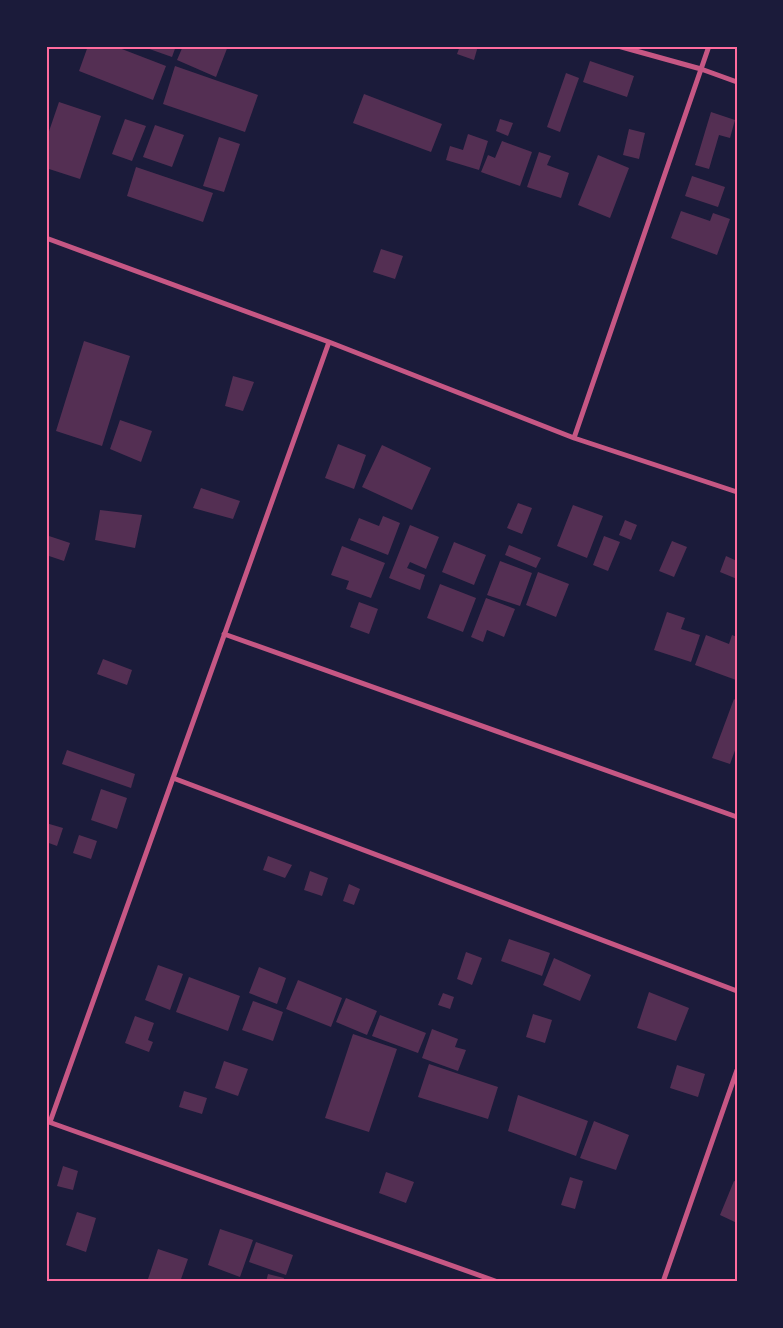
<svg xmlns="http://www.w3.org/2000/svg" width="783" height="1328" font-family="Cabin,sans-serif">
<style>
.building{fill:#542f53}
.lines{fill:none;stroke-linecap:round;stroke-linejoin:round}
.minor{stroke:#c65784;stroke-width:5}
.neatline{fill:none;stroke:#ff6b9d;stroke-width:2}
</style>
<rect width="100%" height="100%" fill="#1b1b3a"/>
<path class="building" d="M 88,46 L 114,46 L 166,66 L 153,100 L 79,71 Z
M 141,46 L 176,46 L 172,57 Z
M 183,46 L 228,46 L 216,77 L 177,60 Z
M 460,46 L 478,46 L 474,60 L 457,54 Z
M 590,61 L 634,76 L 627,97 L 583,82 Z
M 175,66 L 258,95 L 245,132 L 163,104 Z
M 566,73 L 579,78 L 560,132 L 547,127 Z
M 364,94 L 442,124 L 431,152 L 353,123 Z
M 59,102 L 101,116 L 80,179 L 46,168 L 46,140 Z
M 711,112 L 735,120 L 730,138 L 719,135 L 709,169 L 695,165 Z
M 125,119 L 146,126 L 132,161 L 112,154 Z
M 500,119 L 513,123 L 508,136 L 496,131 Z
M 155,125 L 184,135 L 172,167 L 143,157 Z
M 629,129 L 645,133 L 639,159 L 623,155 Z
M 468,134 L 488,141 L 479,170 L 446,160 L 450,146 L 463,150 Z
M 219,137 L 240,144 L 224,192 L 203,186 Z
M 502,141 L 532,152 L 520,186 L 481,172 L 488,155 L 495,158 Z
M 539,152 L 551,156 L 547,165 L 569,173 L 561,198 L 527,187 Z
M 598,155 L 629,168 L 610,218 L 578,205 Z
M 136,167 L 213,193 L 203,222 L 127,196 Z
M 692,176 L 725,187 L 718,207 L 685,196 Z
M 681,211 L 710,221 L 713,213 L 730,219 L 717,255 L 671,238 Z
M 381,249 L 403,256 L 395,279 L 373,272 Z
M 84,341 L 130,356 L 102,446 L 56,431 Z
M 233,376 L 254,382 L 243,411 L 225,406 Z
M 120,420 L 152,431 L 141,462 L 110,449 Z
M 338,444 L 366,455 L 354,489 L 325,478 Z
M 382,445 L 431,468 L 412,510 L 362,487 Z
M 201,488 L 240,501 L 233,519 L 193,508 Z
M 518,503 L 532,508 L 522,534 L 507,528 Z
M 573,505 L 603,516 L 587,558 L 557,546 Z
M 100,510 L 142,515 L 135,548 L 95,540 Z
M 383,516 L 400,523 L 388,555 L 350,540 L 359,518 L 379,526 Z
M 625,520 L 637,525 L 631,540 L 619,535 Z
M 410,525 L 439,537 L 426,569 L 410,562 L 407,568 L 425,575 L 420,590 L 389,578 Z
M 46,535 L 70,543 L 64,561 L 46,555 Z
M 604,536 L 620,542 L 608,571 L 593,565 Z
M 672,541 L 687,547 L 674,577 L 659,571 Z
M 454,542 L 486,555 L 474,585 L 442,572 Z
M 509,545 L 541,558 L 536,568 L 505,555 Z
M 342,546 L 385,563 L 371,598 L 346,589 L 349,581 L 331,575 Z
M 726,556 L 737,561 L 737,579 L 720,572 Z
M 500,561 L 532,573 L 520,606 L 487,595 Z
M 538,572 L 569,584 L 556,617 L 526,605 Z
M 440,584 L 476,598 L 463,632 L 427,618 Z
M 486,598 L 515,609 L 504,637 L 487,630 L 483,642 L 471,637 Z
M 359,602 L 378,609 L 369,634 L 350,627 Z
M 667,612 L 685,618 L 681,629 L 700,635 L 691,662 L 654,650 Z
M 706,635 L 729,644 L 732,635 L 737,637 L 736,680 L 695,665 Z
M 103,659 L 132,670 L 127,685 L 97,674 Z
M 734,699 L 737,701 L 737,745 L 730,764 L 712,758 Z
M 67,750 L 135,774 L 131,788 L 62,764 Z
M 101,789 L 127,798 L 117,829 L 91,820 Z
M 46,823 L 63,828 L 57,846 L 46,842 Z
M 79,835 L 97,841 L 91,859 L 73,853 Z
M 268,856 L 292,865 L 285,878 L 263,870 Z
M 310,871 L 328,878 L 322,896 L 304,890 Z
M 349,884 L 360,889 L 354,905 L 343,901 Z
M 509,939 L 550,953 L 542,976 L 501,961 Z
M 466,952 L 482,958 L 472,985 L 457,979 Z
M 554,958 L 591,975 L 580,1001 L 543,985 Z
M 158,965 L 183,974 L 170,1010 L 145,1000 Z
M 259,967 L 286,978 L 277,1004 L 249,993 Z
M 189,977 L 240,996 L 228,1031 L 176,1012 Z
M 298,980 L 342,998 L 331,1027 L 286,1009 Z
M 649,992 L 689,1008 L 676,1041 L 637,1028 Z
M 443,993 L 454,997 L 450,1009 L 438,1005 Z
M 346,998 L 377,1011 L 367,1035 L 336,1022 Z
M 253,1001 L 283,1012 L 273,1041 L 242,1030 Z
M 533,1014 L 552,1020 L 545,1043 L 526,1037 Z
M 380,1015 L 426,1033 L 418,1053 L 372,1036 Z
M 135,1016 L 154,1023 L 148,1040 L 153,1042 L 149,1052 L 125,1043 Z
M 432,1029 L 458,1039 L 455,1047 L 466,1050 L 458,1071 L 422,1058 Z
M 353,1034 L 397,1049 L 369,1132 L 325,1118 Z
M 224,1061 L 248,1069 L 238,1096 L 215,1088 Z
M 429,1064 L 498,1087 L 488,1119 L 418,1097 Z
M 677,1065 L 705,1074 L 698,1097 L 670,1088 Z
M 184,1091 L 207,1098 L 202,1114 L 179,1107 Z
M 518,1095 L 588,1121 L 576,1156 L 508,1131 Z
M 594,1121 L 629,1135 L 616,1170 L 580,1158 Z
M 63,1166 L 78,1171 L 73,1190 L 57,1186 Z
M 386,1172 L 414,1182 L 406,1203 L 379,1193 Z
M 570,1177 L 583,1181 L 575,1209 L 561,1205 Z
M 734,1181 L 737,1182 L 737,1223 L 720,1215 Z
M 77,1212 L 96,1218 L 86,1252 L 66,1245 Z
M 220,1229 L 253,1240 L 240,1277 L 208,1265 Z
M 256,1242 L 293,1255 L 286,1275 L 249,1262 Z
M 158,1249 L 188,1259 L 180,1282 L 147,1282 Z
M 268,1274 L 284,1278 L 283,1282 L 266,1282 Z"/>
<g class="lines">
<path class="minor" d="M 618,46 L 701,69 L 737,82
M 46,50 L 48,46
M 46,238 L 329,342 L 574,438 L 737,492
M 574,438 L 709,46
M 224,634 L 737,817
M 173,778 L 737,991
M 46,1121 L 498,1282
M 50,1122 L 329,342
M 663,1282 L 737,1070"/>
</g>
<rect width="783" height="1328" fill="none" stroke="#1b1b3a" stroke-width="95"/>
<rect x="48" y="48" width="688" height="1232" class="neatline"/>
</svg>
